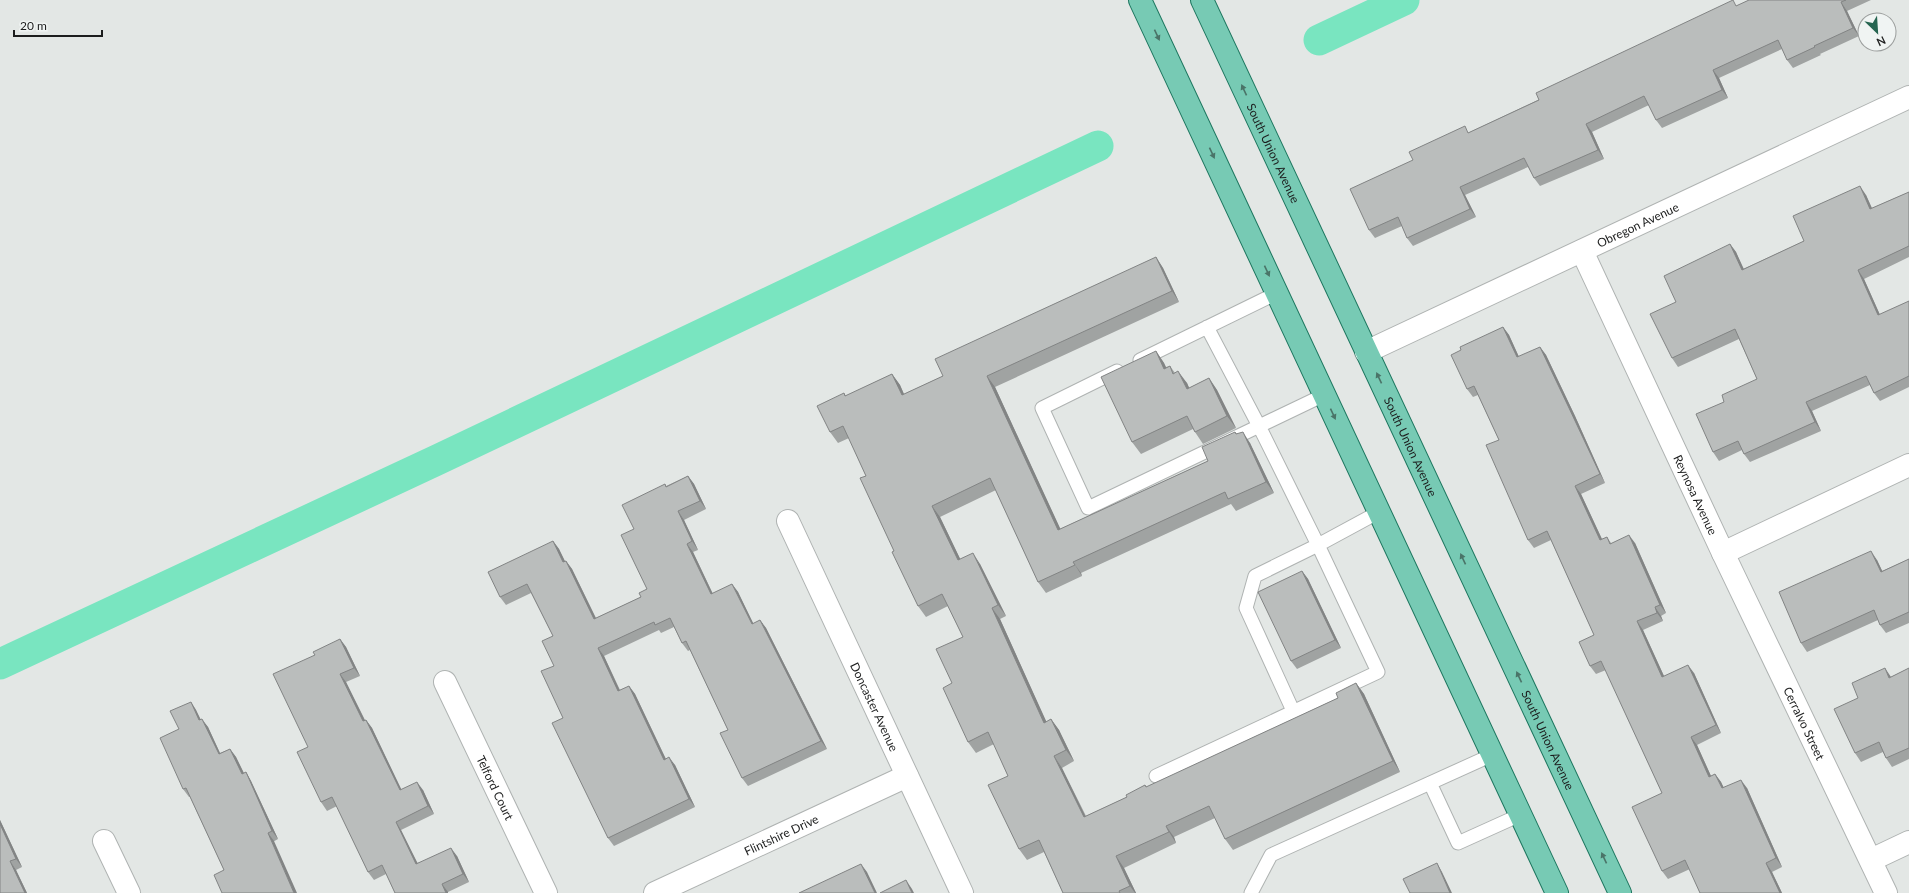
<svg xmlns="http://www.w3.org/2000/svg" width="1909" height="893" font-family="Lato,sans-serif">
<style>
.lines{fill:none;stroke-linecap:round;stroke-linejoin:round}
.canal{stroke:#79e5c0;stroke-width:31}
.lane-casing{stroke:#afb3b2;stroke-width:15}
.street-casing{stroke:#afb3b2;stroke-width:24}
.primary-casing{stroke:#1d765f;stroke-width:24}
.lane{stroke:#fff;stroke-width:13}
.street{stroke:#fff;stroke-width:22}
.primary{stroke:#77cab4;stroke-width:22}
.wall{fill:#a0a3a2}
.shaded-wall{fill:#828484}
.building{fill:#babdbc;stroke:#828484}
.oneway{fill:#4a7468}
.labels{text-anchor:middle;dominant-baseline:central;stroke-width:3.5;stroke-linejoin:round;paint-order:stroke}
.street-label{font-size:12px;fill:#1c1d1d;stroke:#f0f4f3}
</style>
<rect width="100%" height="100%" fill="#e3e7e5"/>
<g class="lines">
<path class="canal" d="M 1319,40 L 1404,0
M 0,664 L 437,460 L 1098,146"/>
<defs>
<path id="lane" d="M 1207,327 L 1259,426 L 1318,545 L 1255,576 L 1246,608 L 1294,713
M 1140,360 L 1277,293
M 1117,371 L 1042,408 L 1088,508 L 1324,395
M 1156,776 L 1378,672 L 1318,545 L 1379,512
M 1430,783 L 1458,843 L 1520,815
M 1251,893 L 1271,855 L 1492,755"/>
<g id="street">
<path id="s1" d="M 1582,251 L 1723,553 L 1886,893"/>
<path id="s2" d="M 1366,352 L 1909,97"/>
<path id="s3" d="M 788,521 L 962,893"/>
<path d="M 1723,553 L 1909,465"/>
<path id="s4" d="M 445,682 L 546,893"/>
<path d="M 104,841 L 129,893"/>
<path d="M 1871,860 L 1909,842"/>
<path id="s5" d="M 655,893 L 907,776"/>
</g>
<g id="primary">
<path d="M 1140,0 L 1557,893"/>
<path id="s6" d="M 1202,0 L 1620,893"/>
</g>
</defs>
<use href="#lane" class="lane-casing"/>
<use href="#street" class="street-casing"/>
<use href="#primary" class="primary-casing"/>
<use href="#lane" class="lane"/>
<use href="#street" class="street"/>
<use href="#primary" class="primary"/>
</g>
<path class="wall" d="M 1749,0 L 1871,0 L 1847,11 L 1859,36 L 1820,54 L 1821,55 L 1793,68 L 1787,60 L 1782,49 L 1719,78 L 1728,98 L 1662,128 L 1656,120 L 1649,105 L 1592,132 L 1604,159 L 1540,186 L 1534,178 L 1528,167 L 1465,195 L 1476,217 L 1413,246 L 1407,238 L 1402,226 L 1375,238 L 1369,230 L 1413,160 L 1470,132 Z
M 1909,192 L 1909,257 L 1864,279 L 1880,315 L 1909,301 L 1909,387 L 1880,401 L 1874,393 L 1870,385 L 1812,411 L 1821,431 L 1750,462 L 1744,454 L 1742,450 L 1719,461 L 1713,452 L 1724,402 L 1757,379 L 1739,339 L 1678,367 L 1672,358 L 1676,302 L 1730,244 L 1736,252 L 1743,269 L 1804,241 L 1866,195 L 1872,208 Z
M 1156,257 L 1163,268 L 1179,302 L 995,387 L 1060,529 L 1208,461 L 1235,432 L 1237,434 L 1250,443 L 1274,493 L 1236,511 L 1231,504 L 1081,573 L 1082,576 L 1046,593 L 1038,582 L 996,490 L 940,517 L 960,559 L 980,564 L 1006,616 L 1000,619 L 1046,722 L 1051,719 L 1059,730 L 1074,761 L 1062,768 L 1086,816 L 1127,797 L 1145,785 L 1147,787 L 1338,698 L 1356,683 L 1364,694 L 1400,772 L 1233,850 L 1225,839 L 1215,818 L 1174,837 L 1176,843 L 1124,868 L 1136,893 L 1063,893 L 1044,852 L 1027,860 L 1019,849 L 1008,776 L 994,744 L 976,753 L 968,742 L 952,683 L 963,637 L 948,606 L 926,617 L 918,606 L 894,551 L 866,476 L 849,438 L 838,443 L 830,432 L 844,393 L 846,396 L 892,374 L 900,385 L 904,394 L 943,376 Z
M 1503,327 L 1509,335 L 1519,357 L 1540,347 L 1546,355 L 1575,416 L 1605,483 L 1581,494 L 1602,539 L 1607,537 L 1611,543 L 1635,543 L 1666,613 L 1661,616 L 1663,621 L 1643,630 L 1664,676 L 1694,673 L 1721,733 L 1697,745 L 1711,776 L 1715,774 L 1721,782 L 1723,787 L 1747,788 L 1782,867 L 1772,872 L 1782,893 L 1700,893 L 1690,869 L 1668,879 L 1662,871 L 1662,793 L 1606,670 L 1596,674 L 1590,666 L 1594,635 L 1551,540 L 1534,548 L 1528,540 L 1499,440 L 1478,395 L 1473,397 L 1467,389 L 1461,350 Z
M 1156,351 L 1164,363 L 1166,367 L 1170,366 L 1175,373 L 1187,383 L 1189,388 L 1209,378 L 1217,390 L 1236,428 L 1203,444 L 1193,429 L 1141,454 L 1132,442 Z
M 688,476 L 694,484 L 706,509 L 684,520 L 698,550 L 693,552 L 713,594 L 732,584 L 738,592 L 753,624 L 760,620 L 766,628 L 827,749 L 748,786 L 742,778 L 728,730 L 690,650 L 688,651 L 682,643 L 674,627 L 661,633 L 659,630 L 604,656 L 620,690 L 629,686 L 635,694 L 666,759 L 675,765 L 695,807 L 614,846 L 608,838 L 563,718 L 554,666 L 553,636 L 531,593 L 506,605 L 500,597 L 553,541 L 559,549 L 565,561 L 566,561 L 572,569 L 596,618 L 641,597 L 647,589 L 634,529 L 665,484 L 666,486 Z
M 1909,559 L 1909,623 L 1886,633 L 1880,625 L 1878,620 L 1807,652 L 1801,643 L 1877,560 L 1882,571 Z
M 1302,571 L 1308,579 L 1341,648 L 1297,669 L 1291,661 Z
M 340,639 L 346,647 L 360,676 L 346,682 L 365,720 L 366,720 L 372,728 L 401,790 L 423,790 L 434,814 L 401,830 L 417,863 L 457,856 L 469,882 L 448,892 L 448,893 L 395,893 L 386,874 L 374,880 L 368,872 L 337,806 L 327,811 L 321,802 L 308,747 L 315,655 Z
M 1909,668 L 1909,759 L 1892,767 L 1886,758 L 1883,752 L 1861,762 L 1855,753 L 1858,698 L 1891,677 Z
M 191,702 L 196,710 L 201,720 L 208,727 L 220,753 L 230,749 L 236,757 L 244,773 L 246,772 L 251,781 L 278,839 L 224,870 L 190,797 L 189,797 L 183,789 L 179,729 Z
M 0,820 L 22,867 L 16,870 L 27,893 L 0,893 Z"/>
<path class="shaded-wall" d="M 1841,2 L 1847,11 L 1859,36 L 1853,28 Z
M 1713,70 L 1719,78 L 1728,98 L 1722,90 Z
M 1586,124 L 1592,132 L 1604,159 L 1598,150 Z
M 1860,186 L 1866,195 L 1876,218 L 1870,209 Z
M 1460,187 L 1465,195 L 1476,217 L 1470,209 Z
M 1730,244 L 1736,252 L 1748,278 L 1742,270 Z
M 1156,257 L 1163,268 L 1179,302 L 1172,291 Z
M 1858,270 L 1864,279 L 1884,324 L 1878,315 Z
M 1503,327 L 1509,335 L 1523,366 L 1517,357 Z
M 1540,347 L 1546,355 L 1575,416 L 1605,483 L 1600,474 Z
M 1156,351 L 1164,363 L 1172,381 L 1164,369 Z
M 1178,371 L 1187,383 L 1195,401 L 1187,389 Z
M 892,374 L 900,385 L 909,406 L 902,395 Z
M 987,376 L 995,387 L 1066,541 L 1058,530 Z
M 1209,378 L 1217,390 L 1236,428 L 1227,416 Z
M 1806,402 L 1812,411 L 1821,431 L 1815,422 Z
M 1243,432 L 1250,443 L 1274,493 L 1266,482 Z
M 688,476 L 694,484 L 706,509 L 700,501 Z
M 1575,486 L 1581,494 L 1606,548 L 1600,540 Z
M 932,506 L 940,517 L 966,571 L 958,560 Z
M 678,511 L 684,520 L 698,550 L 692,541 Z
M 1629,535 L 1635,543 L 1666,613 L 1660,605 Z
M 553,541 L 559,549 L 569,570 L 563,562 Z
M 687,544 L 693,552 L 717,603 L 711,594 Z
M 1871,551 L 1877,560 L 1887,581 L 1881,572 Z
M 973,553 L 980,564 L 1006,616 L 998,605 Z
M 566,561 L 572,569 L 600,627 L 594,619 Z
M 1073,562 L 1081,573 L 1082,576 L 1075,565 Z
M 1302,571 L 1308,579 L 1341,648 L 1335,640 Z
M 732,584 L 738,592 L 758,633 L 752,624 Z
M 1655,607 L 1661,616 L 1663,621 L 1657,613 Z
M 992,608 L 1000,619 L 1052,734 L 1044,723 Z
M 760,620 L 766,628 L 827,749 L 821,741 Z
M 1637,621 L 1643,630 L 1668,685 L 1662,677 Z
M 340,639 L 346,647 L 360,676 L 354,668 Z
M 598,648 L 604,656 L 624,700 L 618,691 Z
M 1688,665 L 1694,673 L 1721,733 L 1716,725 Z
M 1885,668 L 1891,677 L 1889,678 Z
M 340,674 L 346,682 L 369,729 L 363,721 Z
M 1356,683 L 1364,694 L 1400,772 L 1393,761 Z
M 629,686 L 635,694 L 670,768 L 664,760 Z
M 191,702 L 196,710 L 205,729 L 199,720 Z
M 202,719 L 208,727 L 224,762 L 219,754 Z
M 1051,719 L 1059,730 L 1074,761 L 1066,750 Z
M 366,720 L 372,728 L 406,799 L 400,790 Z
M 1691,737 L 1697,745 L 1715,785 L 1709,777 Z
M 230,749 L 236,757 L 248,782 L 242,774 Z
M 1054,756 L 1062,768 L 1091,828 L 1084,817 Z
M 669,757 L 675,765 L 695,807 L 689,799 Z
M 246,772 L 251,781 L 278,839 L 272,831 Z
M 1715,774 L 1721,782 L 1728,796 L 1722,788 Z
M 1741,780 L 1747,788 L 1782,867 L 1776,858 Z
M 417,782 L 423,790 L 434,814 L 428,806 Z
M 0,820 L 22,867 L 16,859 L 0,824 Z
M 396,822 L 401,830 L 422,872 L 416,864 Z
M 1166,826 L 1174,837 L 1176,843 L 1169,832 Z
M 268,833 L 274,841 L 297,893 L 294,893 Z
M 451,848 L 457,856 L 469,882 L 463,874 Z
M 1116,856 L 1124,868 L 1136,893 L 1135,893 L 1130,886 Z
M 10,861 L 16,870 L 27,893 L 25,893 Z
M 1437,863 L 1442,872 L 1452,893 L 1450,893 Z
M 1766,863 L 1772,872 L 1782,893 L 1780,893 Z
M 861,864 L 867,872 L 877,893 L 875,893 Z
M 906,880 L 912,889 L 914,893 L 912,893 Z
M 442,884 L 448,892 L 448,893 L 446,893 Z"/>
<path class="building" d="M 1733,0 L 1736,6 L 1749,0 L 1846,0 L 1841,2 L 1853,28 L 1814,46 L 1815,47 L 1787,60 L 1778,40 L 1713,70 L 1722,90 L 1656,120 L 1644,96 L 1586,124 L 1598,150 L 1534,178 L 1524,158 L 1460,187 L 1470,209 L 1407,238 L 1398,217 L 1369,230 L 1350,189 L 1413,160 L 1409,152 L 1465,126 L 1468,133 L 1539,100 L 1536,93 Z
M 1860,186 L 1870,209 L 1909,192 L 1909,246 L 1858,270 L 1878,315 L 1909,301 L 1909,376 L 1874,393 L 1866,376 L 1806,402 L 1815,422 L 1744,454 L 1738,441 L 1713,452 L 1696,414 L 1724,402 L 1722,395 L 1757,379 L 1735,329 L 1672,358 L 1650,314 L 1676,302 L 1664,276 L 1730,244 L 1742,270 L 1804,241 L 1793,216 Z
M 1156,257 L 1172,291 L 987,376 L 1058,530 L 1208,461 L 1202,447 L 1235,432 L 1236,434 L 1243,432 L 1266,482 L 1228,499 L 1225,492 L 1073,562 L 1075,565 L 1038,582 L 990,478 L 932,506 L 958,560 L 973,553 L 998,605 L 992,608 L 1044,723 L 1051,719 L 1066,750 L 1054,756 L 1084,817 L 1127,797 L 1126,795 L 1145,785 L 1146,787 L 1338,698 L 1336,693 L 1356,683 L 1393,761 L 1225,839 L 1209,806 L 1166,826 L 1169,832 L 1116,856 L 1130,886 L 1119,891 L 1120,893 L 1063,893 L 1039,840 L 1019,849 L 988,785 L 1008,776 L 988,732 L 968,742 L 943,688 L 952,683 L 936,649 L 963,637 L 942,594 L 918,606 L 892,552 L 894,551 L 860,478 L 866,476 L 843,426 L 830,432 L 817,406 L 844,393 L 845,396 L 892,374 L 902,395 L 943,376 L 935,359 Z
M 1503,327 L 1517,357 L 1540,347 L 1569,408 L 1600,474 L 1575,486 L 1600,540 L 1607,537 L 1610,544 L 1629,535 L 1660,605 L 1655,607 L 1657,613 L 1637,621 L 1662,677 L 1688,665 L 1716,725 L 1691,737 L 1709,777 L 1715,774 L 1722,788 L 1741,780 L 1776,858 L 1766,863 L 1780,893 L 1700,893 L 1685,860 L 1662,871 L 1632,807 L 1662,793 L 1601,661 L 1590,666 L 1579,642 L 1594,635 L 1547,531 L 1528,540 L 1486,445 L 1499,440 L 1474,386 L 1467,389 L 1451,355 L 1461,350 L 1460,347 Z
M 1156,351 L 1164,369 L 1170,366 L 1173,374 L 1178,371 L 1187,389 L 1209,378 L 1227,416 L 1195,432 L 1187,416 L 1132,442 L 1101,377 Z
M 688,476 L 700,501 L 678,511 L 692,541 L 687,544 L 711,594 L 732,584 L 752,624 L 760,620 L 821,741 L 742,778 L 720,733 L 728,730 L 686,641 L 682,643 L 670,618 L 655,625 L 654,622 L 598,648 L 618,691 L 629,686 L 664,760 L 669,757 L 689,799 L 608,838 L 552,723 L 563,718 L 541,671 L 554,666 L 542,641 L 553,636 L 527,584 L 500,597 L 488,572 L 553,541 L 563,562 L 566,561 L 594,619 L 641,597 L 639,593 L 647,589 L 621,535 L 634,529 L 622,505 L 665,484 L 666,487 Z
M 1871,551 L 1881,572 L 1909,559 L 1909,612 L 1880,625 L 1874,610 L 1801,643 L 1779,592 Z
M 1302,571 L 1335,640 L 1291,661 L 1258,592 Z
M 340,639 L 354,668 L 340,674 L 363,721 L 366,720 L 400,790 L 417,782 L 428,806 L 396,822 L 416,864 L 451,848 L 463,874 L 442,884 L 446,893 L 395,893 L 382,865 L 368,872 L 332,797 L 321,802 L 297,752 L 308,747 L 273,674 L 315,655 L 313,652 Z
M 1885,668 L 1889,678 L 1909,668 L 1909,748 L 1886,758 L 1879,742 L 1855,753 L 1834,709 L 1858,698 L 1852,683 Z
M 191,702 L 199,720 L 202,719 L 219,754 L 230,749 L 242,774 L 246,772 L 272,831 L 268,833 L 294,893 L 222,893 L 214,875 L 224,870 L 186,788 L 183,789 L 160,738 L 179,729 L 170,711 Z
M 0,824 L 16,859 L 10,861 L 25,893 L 0,893 Z
M 1437,863 L 1450,893 L 1410,893 L 1403,879 Z
M 861,864 L 875,893 L 799,893 Z
M 906,880 L 912,893 L 880,893 Z"/>
<defs><path id="oneway-solid" d="M-6-.8H1V-3.2L6.5 0L1 3.2V.8H-6Z"/></defs>
<g class="oneway">
<use href="#oneway-solid" transform="translate(1157 35) rotate(65)"/>
<use href="#oneway-solid" transform="translate(1244 90) rotate(-115)"/>
<use href="#oneway-solid" transform="translate(1212 153) rotate(65)"/>
<use href="#oneway-solid" transform="translate(1267 271) rotate(65)"/>
<use href="#oneway-solid" transform="translate(1379 378) rotate(-115)"/>
<use href="#oneway-solid" transform="translate(1333 414) rotate(65)"/>
<use href="#oneway-solid" transform="translate(1463 559) rotate(-115)"/>
<use href="#oneway-solid" transform="translate(1519 677) rotate(-115)"/>
<use href="#oneway-solid" transform="translate(1604 858) rotate(-115)"/>
</g>
<g class="labels">
<g class="street-label">
<text stroke="none"><textPath href="#s6" startOffset="169">South Union Avenue</textPath></text>
<text stroke="none"><textPath href="#s2" startOffset="300">Obregon Avenue</textPath></text>
<text stroke="none"><textPath href="#s6" startOffset="493">South Union Avenue</textPath></text>
<text stroke="none"><textPath href="#s1" startOffset="269">Reynosa Avenue</textPath></text>
<text stroke="none"><textPath href="#s3" startOffset="205">Doncaster Avenue</textPath></text>
<text stroke="none"><textPath href="#s1" startOffset="522">Cerralvo Street</textPath></text>
<text stroke="none"><textPath href="#s6" startOffset="817">South Union Avenue</textPath></text>
<text stroke="none"><textPath href="#s4" startOffset="117">Telford Court</textPath></text>
<text stroke="none"><textPath href="#s5" startOffset="139">Flintshire Drive</textPath></text>
</g>
</g>
<g transform="translate(1877 32) rotate(155)"><circle r="19" fill="#f0f4f3" stroke="#9b9e9d"/>
<path d="M0-3L7 15L0 10L-7 15Z" fill="#266551"/>
<text y="-6" font-size="11" font-weight="bold" text-anchor="middle" fill="#1c1d1d">N</text>
</g>
<path d="M14 30v6h88v-6" fill="none" stroke="#1c1d1d" stroke-width="2"/>
<text x="20" y="30" font-size="12" fill="#1c1d1d" stroke="#f0f4f3" stroke-width="3" paint-order="stroke">20 m</text>
</svg>
